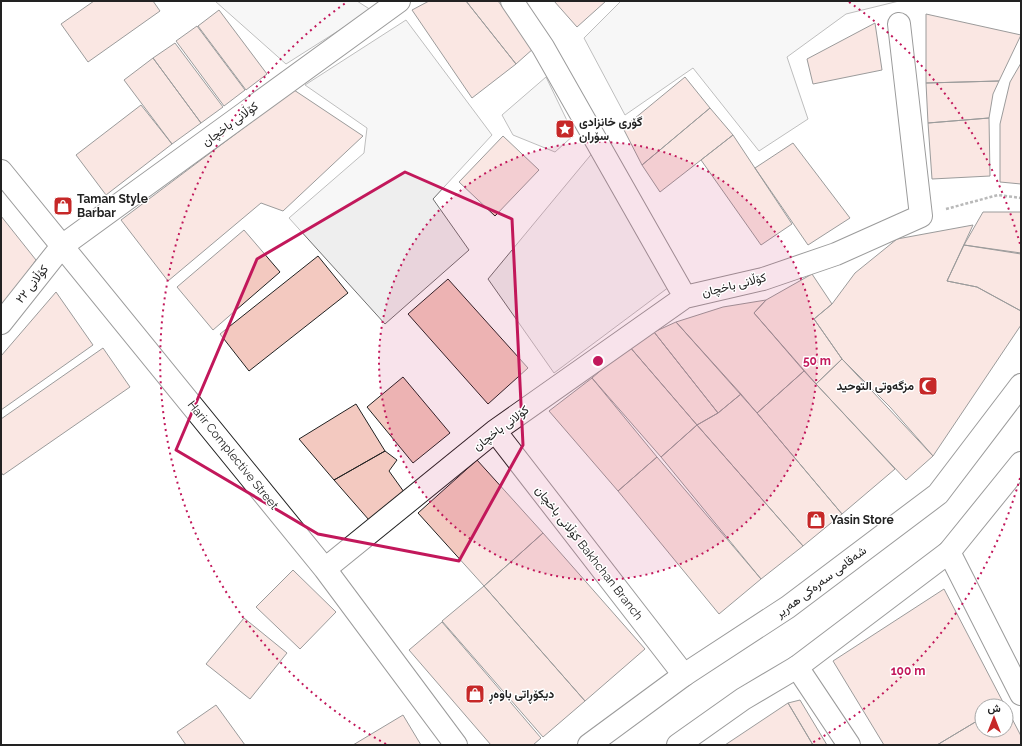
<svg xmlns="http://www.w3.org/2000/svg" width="1022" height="746" font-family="Raleway,Vazirmatn,sans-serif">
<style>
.green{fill:#eee;stroke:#6f6f6f}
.building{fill:#f3c9c0;stroke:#222}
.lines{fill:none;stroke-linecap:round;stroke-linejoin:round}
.street-casing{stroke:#222;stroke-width:24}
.primary-casing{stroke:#222;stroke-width:24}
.path{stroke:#646464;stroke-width:2.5;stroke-dasharray:3 2;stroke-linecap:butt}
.street{stroke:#fff;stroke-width:22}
.primary{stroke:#fff;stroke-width:22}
.marked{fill:none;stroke:#c2185b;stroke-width:3;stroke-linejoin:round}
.ring{fill:none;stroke:#c2185b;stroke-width:2;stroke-dasharray:2 4}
.labels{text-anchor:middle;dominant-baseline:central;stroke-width:3;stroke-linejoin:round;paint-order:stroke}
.poi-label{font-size:12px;font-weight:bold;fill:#222;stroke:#fff;text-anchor:start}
.street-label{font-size:12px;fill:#222;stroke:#fff}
.centre{fill:#c2185b;stroke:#fff;stroke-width:2}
.ring-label{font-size:12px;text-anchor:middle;font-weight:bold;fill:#c2185b;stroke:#fff;stroke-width:3;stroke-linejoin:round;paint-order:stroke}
</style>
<rect width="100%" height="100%" fill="#fff"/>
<path class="green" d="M 215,1 L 357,1 L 371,10 L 286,64 Z
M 621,1 L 899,1 L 846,14 L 787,57 L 808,119 L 759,151 L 693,68 L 625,115 L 584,38 Z
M 406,20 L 492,135 L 433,199 L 469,250 L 385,324 L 289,218 L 364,153 L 367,128 L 305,85 Z
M 546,77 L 574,135 L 555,152 L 513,135 L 502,115 Z
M 599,145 L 681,278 L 554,373 L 488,279 Z"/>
<path class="building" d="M 94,1 L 153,1 L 160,11 L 88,62 L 61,24 Z
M 429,1 L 466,1 L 516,64 L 472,98 L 412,10 Z
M 466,1 L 498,1 L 534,48 L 516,64 Z
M 554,1 L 606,1 L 577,27 Z
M 219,10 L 267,74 L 246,90 L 198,26 Z
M 926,14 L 1021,35 L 999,81 L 926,83 Z
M 875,23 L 882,70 L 813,84 L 807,59 Z
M 197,26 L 245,90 L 224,106 L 176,41 Z
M 175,43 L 223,107 L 201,123 L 153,58 Z
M 153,58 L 201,123 L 172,144 L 124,80 Z
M 1021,63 L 1021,184 L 1000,182 L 1000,124 L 1010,82 Z
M 685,77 L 710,108 L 642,165 L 623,128 Z
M 999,81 L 993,94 L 989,118 L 928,123 L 926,83 Z
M 294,90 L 363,136 L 283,211 L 261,203 L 168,281 L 121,220 Z
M 141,105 L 172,144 L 106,195 L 76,155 Z
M 710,108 L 733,135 L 660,192 L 642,165 Z
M 989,118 L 990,176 L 932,179 L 928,123 Z
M 733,135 L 792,224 L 761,245 L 701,160 Z
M 503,136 L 539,170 L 495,216 L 459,182 Z
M 793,143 L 850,218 L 808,245 L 755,168 Z
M 983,212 L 1021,212 L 1021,254 L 964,245 Z
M 1,216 L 36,260 L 1,308 Z
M 973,225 L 947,281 L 977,287 L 1021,311 L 1021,325 L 933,456 L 890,407 L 842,359 L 814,319 L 832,304 L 855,273 L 897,239 Z
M 244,230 L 280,272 L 213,330 L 177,287 Z
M 964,245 L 1021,253 L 1021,311 L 977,287 L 947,281 Z
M 318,256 L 348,293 L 249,371 L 220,334 Z
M 812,274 L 832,304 L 814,319 L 842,359 L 816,384 L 754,313 L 766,300 Z
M 448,279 L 528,368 L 488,404 L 408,314 Z
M 56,292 L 93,345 L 1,410 L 1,356 Z
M 766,300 L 754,313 L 804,371 L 757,413 L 676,322 L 723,307 Z
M 676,322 L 741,394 L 718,413 L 654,332 Z
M 654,332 L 718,413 L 697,425 L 629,346 Z
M 629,346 L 697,425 L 661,457 L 592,378 Z
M 103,348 L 130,387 L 3,475 L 1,472 L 1,419 Z
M 842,359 L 933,456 L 906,480 L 816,384 Z
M 804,371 L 895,469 L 842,514 L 757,413 Z
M 403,377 L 450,433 L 413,463 L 367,407 Z
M 592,378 L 657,457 L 618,491 L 549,411 Z
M 741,394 L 842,514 L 803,546 L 697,425 L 718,413 Z
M 356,404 L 385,451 L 334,480 L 299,439 Z
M 697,425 L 803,546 L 761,579 L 661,457 Z
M 385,451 L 397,460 L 389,471 L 404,492 L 369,520 L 334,480 Z
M 657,457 L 761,579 L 719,614 L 618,491 Z
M 477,460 L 543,533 L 484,586 L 418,513 Z
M 543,533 L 645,649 L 585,701 L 484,586 Z
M 293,570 L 336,612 L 300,649 L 256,607 Z
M 484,586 L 585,701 L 543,737 L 442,621 Z
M 944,589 L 1004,704 L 1001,706 L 982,706 L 982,718 L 937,745 L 884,745 L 833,661 Z
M 244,618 L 287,653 L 250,699 L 206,664 Z
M 442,622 L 541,738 L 533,745 L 491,745 L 409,650 Z
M 800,700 L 827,745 L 813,745 L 788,703 Z
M 788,703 L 813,745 L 725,745 Z
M 216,705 L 245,745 L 186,745 L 177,732 Z
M 1006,707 L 1021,736 L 1021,745 L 937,745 L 982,718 L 982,730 L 1006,730 Z
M 403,715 L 421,745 L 353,745 Z"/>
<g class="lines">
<defs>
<path id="street" d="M 512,1 L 543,47 L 685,297
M 1,171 L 325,569 L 456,745
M 1,323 L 62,246 L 399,1
M 495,431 L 684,675
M 949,552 L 1021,694
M 325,569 L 495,431 L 685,297 L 763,279 L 836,254 L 921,216 L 899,24
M 797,667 L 849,745"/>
<path id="primary" d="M 589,745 L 684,675 L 788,607 L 938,494 L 1021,385
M 678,745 L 743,699 L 797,667 L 949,552 L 1021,463"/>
</defs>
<use href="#street" class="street-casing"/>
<use href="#primary" class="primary-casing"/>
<path class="path" d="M 946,209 L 998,195 L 1021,198"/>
<use href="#street" class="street"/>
<use href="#primary" class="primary"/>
</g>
<path d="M0 0H1022V746H0ZM 405,172 L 512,219 L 523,445 L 459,561 L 318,534 L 176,450 L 257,259 Z" fill="#fff" fill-opacity=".55" fill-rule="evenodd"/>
<path class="marked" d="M 405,172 L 512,219 L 523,445 L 459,561 L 318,534 L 176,450 L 257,259 Z"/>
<circle cx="598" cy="361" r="219" fill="#c2185b" fill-opacity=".12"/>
<g class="ring">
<circle cx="598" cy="361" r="219"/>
<path d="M1020 478A438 438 0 0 1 810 744M386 744A438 438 0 0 1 347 2M849 2A438 438 0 0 1 1020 244"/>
</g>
<defs>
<symbol id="sight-square" viewBox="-11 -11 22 22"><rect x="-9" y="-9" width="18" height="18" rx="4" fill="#c62828" stroke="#fff"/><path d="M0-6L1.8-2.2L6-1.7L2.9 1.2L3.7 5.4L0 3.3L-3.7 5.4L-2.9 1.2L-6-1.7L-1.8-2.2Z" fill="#fff"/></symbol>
<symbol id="shop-square" viewBox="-11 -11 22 22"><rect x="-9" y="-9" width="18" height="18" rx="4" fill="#c62828" stroke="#fff"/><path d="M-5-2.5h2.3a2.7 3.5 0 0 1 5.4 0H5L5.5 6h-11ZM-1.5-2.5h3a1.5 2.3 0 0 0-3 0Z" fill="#fff"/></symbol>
<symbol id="mosque-square" viewBox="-11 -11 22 22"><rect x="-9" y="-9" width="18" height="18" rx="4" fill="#c62828" stroke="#fff"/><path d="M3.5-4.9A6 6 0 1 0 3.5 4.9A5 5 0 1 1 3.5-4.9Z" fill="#fff"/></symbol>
</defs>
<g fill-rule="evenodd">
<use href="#sight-square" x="554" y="118" width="22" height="22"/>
<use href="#shop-square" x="52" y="195" width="22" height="22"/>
<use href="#mosque-square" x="917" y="375" width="22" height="22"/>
<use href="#shop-square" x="805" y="509" width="22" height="22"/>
<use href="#shop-square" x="464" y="683" width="22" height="22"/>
</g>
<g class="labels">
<g class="poi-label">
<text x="579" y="122">گۆری خانزادی<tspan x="579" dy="14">سۆران</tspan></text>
<text x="77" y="199">Taman Style<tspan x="77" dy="14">Barbar</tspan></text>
<text x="914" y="386" text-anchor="end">مزگەوتی التوحید</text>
<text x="830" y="520">Yasin Store</text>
<text x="489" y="694">دیکۆڕاتی باوەڕ</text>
</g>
<g class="street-label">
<text transform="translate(230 124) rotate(-36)">کۆڵانی باخچان</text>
<text transform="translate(32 284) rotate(-52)">کۆڵانی ٢٢</text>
<text transform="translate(734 285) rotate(-14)">کۆڵانی باخچان</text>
<text transform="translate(501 428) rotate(-37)">کۆلانی باخچان</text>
<text transform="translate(233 455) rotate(51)">Harir Complective Street</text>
<text transform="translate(589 553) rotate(52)">کۆڵانی باخچان Bakhchan Branch</text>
<text transform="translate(821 582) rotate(-37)">شەقامی سەرەکی هەریر</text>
</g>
</g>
<circle cx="598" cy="361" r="6" class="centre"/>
<g class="ring-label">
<text x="817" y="365">50 m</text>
<text x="908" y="675">100 m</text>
</g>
<rect width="1022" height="746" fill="none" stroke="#222222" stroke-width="4"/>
<g transform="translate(994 718)"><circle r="19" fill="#ffffff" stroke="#a7a7a7"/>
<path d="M0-3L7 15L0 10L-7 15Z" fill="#c62828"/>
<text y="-6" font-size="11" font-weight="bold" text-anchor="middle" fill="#222222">ش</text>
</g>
</svg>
